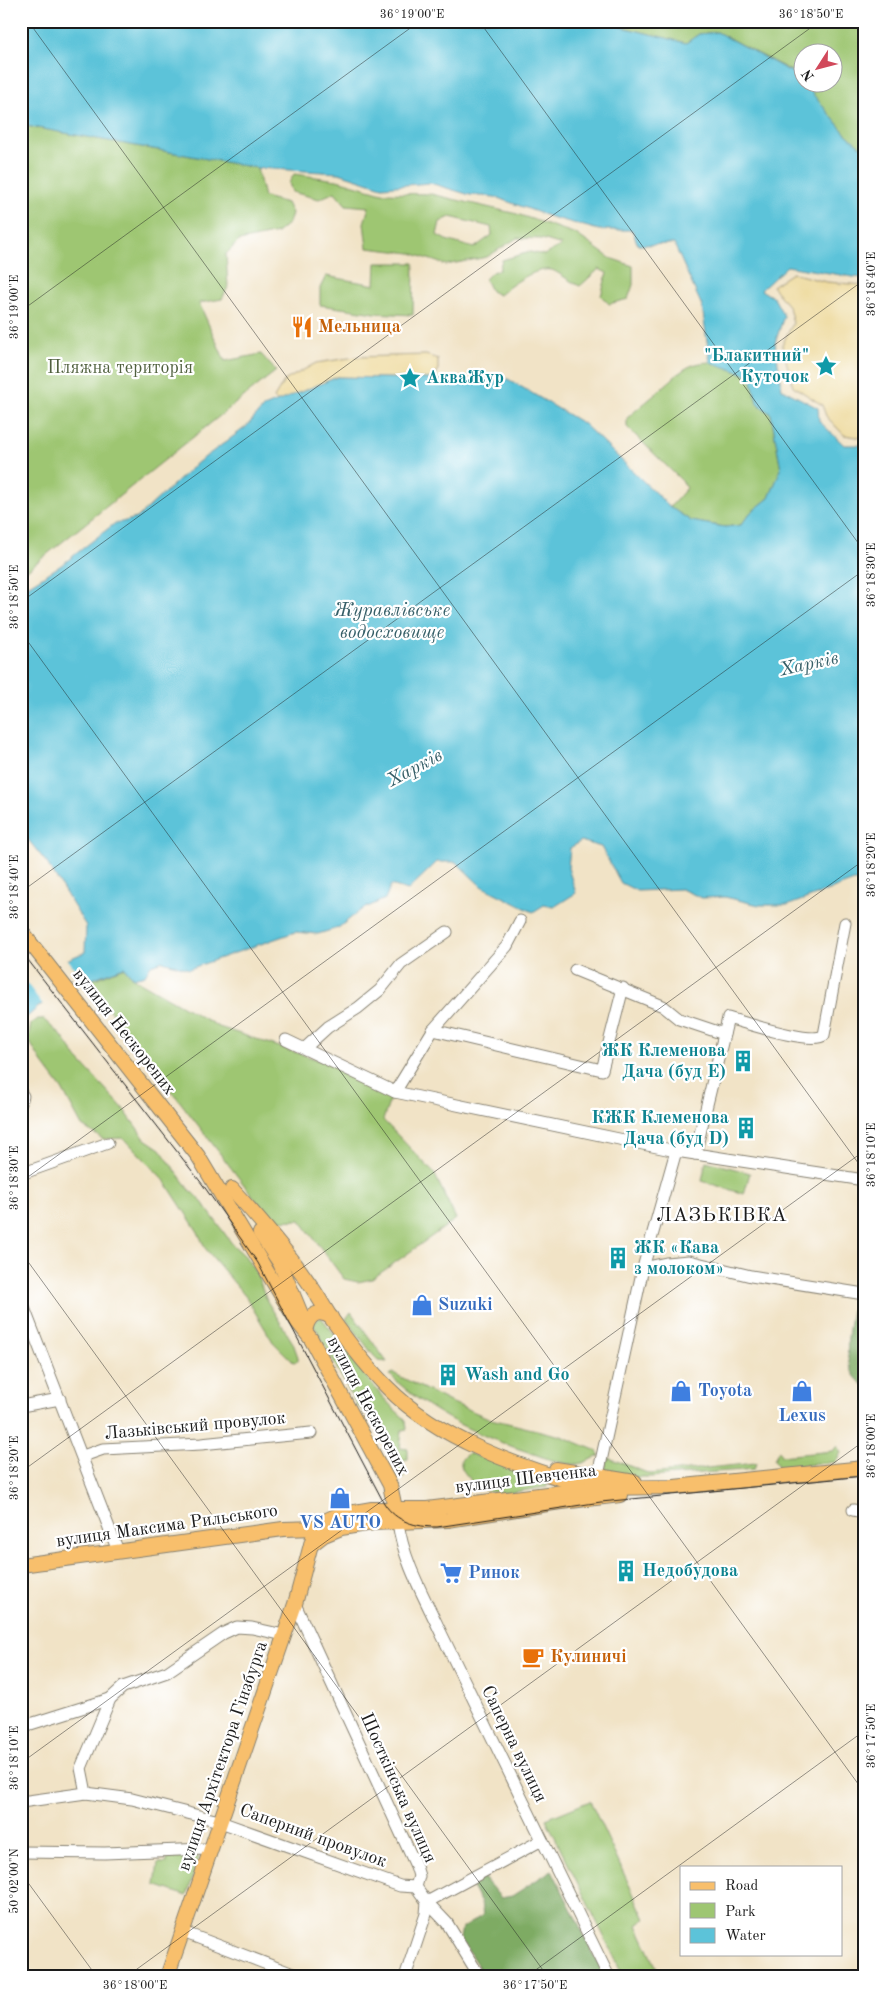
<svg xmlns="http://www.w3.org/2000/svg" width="885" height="1998" viewBox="0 0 885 1998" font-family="'Old Standard TT',serif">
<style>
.green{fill:#9ec672;stroke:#5d7147;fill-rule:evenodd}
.forest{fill:#7eab64;stroke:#4d6440}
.sand{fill:#eeda9e;stroke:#857b5d}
.water{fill:#5cc3d9;stroke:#3c707a}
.pier{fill:#f1e3c6}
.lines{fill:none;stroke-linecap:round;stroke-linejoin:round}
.minor-casing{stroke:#868071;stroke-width:13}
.major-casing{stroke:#868071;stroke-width:16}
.minor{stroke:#fff;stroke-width:11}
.major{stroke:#f8bf6c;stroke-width:14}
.tram{stroke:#1c1c1c;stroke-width:1}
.ticks{fill:none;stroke:#1c1c1c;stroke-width:1;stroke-opacity:0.45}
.labels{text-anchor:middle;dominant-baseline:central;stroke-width:4.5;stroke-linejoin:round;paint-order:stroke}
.food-label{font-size:18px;font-weight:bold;fill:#c56008;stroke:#fff;text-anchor:start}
.culture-label{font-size:18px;font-weight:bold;fill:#0d838f;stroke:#fff;text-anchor:start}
.park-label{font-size:18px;fill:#50603e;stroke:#fff}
.street-label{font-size:18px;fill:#1c1c1c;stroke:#fff}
.shop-label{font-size:18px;font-weight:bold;fill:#366cbe;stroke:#fff;text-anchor:start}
.water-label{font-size:19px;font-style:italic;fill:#365f68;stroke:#fff}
.quarter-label{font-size:20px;letter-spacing:1px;fill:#1c1c1c;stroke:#fff}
.neatline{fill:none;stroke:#1c1c1c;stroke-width:2}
.ticks-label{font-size:12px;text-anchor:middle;fill:#1c1c1c}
</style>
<rect width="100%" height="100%" fill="#fff"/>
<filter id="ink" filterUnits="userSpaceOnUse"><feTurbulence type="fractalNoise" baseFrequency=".02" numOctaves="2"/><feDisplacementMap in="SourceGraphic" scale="10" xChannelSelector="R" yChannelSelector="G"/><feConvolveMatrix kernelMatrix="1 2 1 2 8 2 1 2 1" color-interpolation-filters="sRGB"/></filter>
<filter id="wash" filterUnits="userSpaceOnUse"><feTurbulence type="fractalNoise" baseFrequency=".0096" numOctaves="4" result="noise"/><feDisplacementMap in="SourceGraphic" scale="20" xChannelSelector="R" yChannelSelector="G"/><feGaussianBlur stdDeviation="1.12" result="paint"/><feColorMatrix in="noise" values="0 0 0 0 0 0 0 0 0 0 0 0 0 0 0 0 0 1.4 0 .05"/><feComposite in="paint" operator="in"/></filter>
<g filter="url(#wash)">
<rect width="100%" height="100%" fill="#f1e3c6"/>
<g class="green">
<polygon points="598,21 854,21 864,25 864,150 845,133 803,83 832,82 832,52 802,52 802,81 797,74 717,32 699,34 686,43"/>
<polygon points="21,125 257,168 264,197 287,203 292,213 289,223 277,233 239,241 226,254 228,287 222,299 199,303 225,361 261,354 276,371 21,575"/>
<path d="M294,174L337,180L382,193L431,194L517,214L576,234L610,258L633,266V285L628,299L609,304L601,296L607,273L599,269L580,286C572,283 558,272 552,270C535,267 511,285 499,295L491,291L485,279L492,272L499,270L502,260L530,252L544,255L562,245L542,239L517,238L487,257L446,265L411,253L367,248L364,223L369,207L346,205L335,192L319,199L292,192L289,183ZM450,217L491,227L492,235L474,248L446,240L437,235L440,222Z"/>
<polygon points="376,263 414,263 413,315 375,313 320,305 320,288 326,276 375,285"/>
<path d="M710,362L751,376L757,403L771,414L781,469L769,498L750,513L741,525L725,527L691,521L670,507L687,488L682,481L627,427V418C639,407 652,398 663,387C680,373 686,363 710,362Z"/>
<polygon points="124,967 133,978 219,1027 334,1065 392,1094 383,1120 434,1173 456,1219 372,1279 358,1282 344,1279 300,1220 272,1221 90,985 90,981"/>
<polygon points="38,1019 43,1019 62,1036 77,1058 122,1107 145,1139 160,1149 188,1188 202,1202 233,1245 245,1256 257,1274 267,1301 293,1343 298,1357 298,1361 293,1362 273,1342 246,1297 205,1248 198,1232 164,1180 124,1138 103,1139 82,1126 62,1089 41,1061 28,1039 31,1024"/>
<polygon points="706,1161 750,1173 744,1194 702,1181"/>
<polygon points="351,1312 387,1362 379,1361 374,1356 346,1319"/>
<path d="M321,1317C348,1351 373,1392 406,1420L407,1429L402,1430L400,1448L408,1449V1460L402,1461L404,1478H398C387,1449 384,1425 357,1406L313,1323Z"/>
<path d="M393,1373L448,1401L491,1419L561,1436L597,1451L600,1456C593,1458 586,1463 578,1464C567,1466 545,1458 534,1454C482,1437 430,1415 390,1375Z"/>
<polygon points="837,1446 841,1453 835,1462 779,1468 774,1459 779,1450 781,1456 833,1451"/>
<path d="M468,1453L547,1480V1487C521,1490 486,1502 469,1478C464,1472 460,1468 461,1460Z"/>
<polygon points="609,1458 650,1474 756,1463 754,1469 650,1477 618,1477 605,1471 606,1462"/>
<polygon points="590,1801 645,1919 637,1925 661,1977 624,1977 546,1819"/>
<polygon points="167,1857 199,1857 187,1896 155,1885 158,1863 167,1863"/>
</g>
<g class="forest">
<path d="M861,1302L864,1303V1385C840,1370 848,1334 852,1310Z"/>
<polygon points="552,1870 605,1977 485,1977 460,1938 462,1928 483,1915 481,1903 470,1884 483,1877 501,1898 512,1896"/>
</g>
<g class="sand">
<polygon points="792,273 826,282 864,285 864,438 844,435 826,416 822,405 793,386 782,345 793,323 789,307 772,286"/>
<polygon points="426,355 438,359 438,370 435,379 337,377 278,402 274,398 284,381 316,363 356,357"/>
</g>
<polygon class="water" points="21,21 598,21 686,43 699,34 717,32 797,75 845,133 864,150 864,278 853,277 787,266 761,290 774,298 784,316 775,343 782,389 818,408 819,421 844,445 864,445 864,881 854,881 789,905 759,905 725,897 702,898 681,889 637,891 621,883 601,847 581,841 570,848 568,868 576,893 554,907 544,905 533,912 481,886 456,862 437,862 408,890 391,885 385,899 361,910 338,928 318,934 295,932 189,969 163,961 151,965 145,975 133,978 124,967 97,977 42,1004 21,1022 21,980 85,952 86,926 47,863 21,831 21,590 63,564 114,524 137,518 197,463 246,427 264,407 337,377 435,379 464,382 508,379 584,424 670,507 691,521 725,527 741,525 750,513 769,498 781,469 771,414 757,403 751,376 710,362 702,306 674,244 638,245 632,230 599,230 551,217 495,197 470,195 430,183 382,187 339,173 257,168 21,125"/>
<polygon class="pier" points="66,957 87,985 44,1006 22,977"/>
</g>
<g filter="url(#ink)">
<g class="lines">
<g class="minor-casing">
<g id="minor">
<polyline points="575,970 663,1006 679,1019 724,1034"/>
<polyline points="433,1030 602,1070 623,988"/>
<polyline points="286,1040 395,1092 676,1151 864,1180"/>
<polyline points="305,1048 328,1027 358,1008 380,990 401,964 447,932"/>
<polyline points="395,1092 433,1030 507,946 520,921"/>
<polyline points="21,1093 23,1096 21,1103"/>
<path d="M695,1154L728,1018C746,1023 812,1045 824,1035L845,923"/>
<polyline points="21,1174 108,1143"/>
<polyline points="643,1268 666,1263 689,1261 751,1276 864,1294"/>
<polyline points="21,1300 118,1551"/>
<polyline points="21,1406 60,1399"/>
<polyline points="83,1456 103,1449 201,1444 311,1433"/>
<polyline points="596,1484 643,1268 676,1151"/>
<polyline points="853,1510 864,1512"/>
<path d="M398,1522C403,1561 425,1598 441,1633L609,1977"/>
<polyline points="295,1604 416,1866 419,1876 416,1887 427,1902 447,1923 480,1977"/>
<polyline points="21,1727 110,1699"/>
<polyline points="86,1793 81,1768 110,1699 123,1687 167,1672 224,1633 237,1627 252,1628 284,1635"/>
<polyline points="21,1802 86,1793 132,1799 215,1820 400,1886 416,1887"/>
<polyline points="21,1852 105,1853 205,1849 211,1851"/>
<polyline points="183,1932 301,1977"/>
<polyline points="405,1977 426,1914 427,1902 542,1840"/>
</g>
</g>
<g class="major-casing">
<g id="major">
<polyline points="21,931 198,1156 296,1320 311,1339 390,1485 398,1522"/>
<path d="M232,1189C260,1220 288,1252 311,1286C318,1296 324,1307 331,1318C348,1342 367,1367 388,1388C438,1439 519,1467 586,1486"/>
<polyline points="260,1233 280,1263 301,1314"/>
<path d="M306,1327C310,1313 319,1310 331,1317"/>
<polyline points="556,1469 635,1482"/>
<polyline points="311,1545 324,1535 341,1528 373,1523 448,1520 554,1503 620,1495"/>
<polyline points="21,1565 283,1529 318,1528 325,1530"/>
<polyline points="167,1977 295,1604 313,1537 318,1528 329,1519 338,1515 372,1509 427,1509 595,1488 674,1487 864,1468"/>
</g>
</g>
<use href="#minor" class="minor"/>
<use href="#major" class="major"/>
<path class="tram" d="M21,951L203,1185L258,1263L384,1503C396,1522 416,1527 437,1527L601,1502L864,1476"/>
</g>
</g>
<path class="ticks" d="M28,21L864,1171M479,21L864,551M21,311L420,21M21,602L820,21M21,632L864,1792M21,892L864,280M21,1182L864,570M21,1252L548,1977M21,1472L864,860M21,1763L864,1151M21,1873L97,1977M126,1977L864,1441M526,1977L864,1731"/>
<defs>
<g id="restaurant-bare" transform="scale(1.725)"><path d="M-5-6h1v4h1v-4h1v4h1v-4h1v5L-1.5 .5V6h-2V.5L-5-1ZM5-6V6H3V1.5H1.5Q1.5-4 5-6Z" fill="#e8710a" stroke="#fff" stroke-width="2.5" paint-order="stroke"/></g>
<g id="sight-bare" transform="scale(1.725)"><path d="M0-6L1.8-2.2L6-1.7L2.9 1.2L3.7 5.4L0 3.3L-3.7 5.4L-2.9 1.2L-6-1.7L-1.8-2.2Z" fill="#0f9aa8" stroke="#fff" stroke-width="2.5" paint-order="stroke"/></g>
<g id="building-bare" transform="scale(1.725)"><path d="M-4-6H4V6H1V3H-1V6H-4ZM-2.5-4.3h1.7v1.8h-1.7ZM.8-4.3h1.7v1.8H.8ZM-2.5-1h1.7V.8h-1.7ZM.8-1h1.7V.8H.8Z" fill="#0f9aa8" stroke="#fff" stroke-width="2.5" paint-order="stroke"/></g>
<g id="shop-bare" transform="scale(1.725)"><path d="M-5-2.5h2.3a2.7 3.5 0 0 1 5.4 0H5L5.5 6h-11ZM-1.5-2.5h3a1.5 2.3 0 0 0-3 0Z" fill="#3f7fe0" stroke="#fff" stroke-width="2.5" paint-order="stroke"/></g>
<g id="supermarket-bare" transform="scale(1.725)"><path d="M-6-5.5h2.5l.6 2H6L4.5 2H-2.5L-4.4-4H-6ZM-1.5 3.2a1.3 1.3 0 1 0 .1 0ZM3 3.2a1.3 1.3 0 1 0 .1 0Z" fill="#3f7fe0" stroke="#fff" stroke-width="2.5" paint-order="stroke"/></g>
<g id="cafe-bare" transform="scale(1.725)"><path d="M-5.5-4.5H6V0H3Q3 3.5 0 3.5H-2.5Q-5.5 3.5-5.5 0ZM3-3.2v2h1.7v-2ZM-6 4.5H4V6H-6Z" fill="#e8710a" stroke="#fff" stroke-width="2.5" paint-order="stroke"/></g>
</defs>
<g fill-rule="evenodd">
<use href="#restaurant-bare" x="302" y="327"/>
<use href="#sight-bare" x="826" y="366"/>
<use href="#sight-bare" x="410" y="378"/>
<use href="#building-bare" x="743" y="1061"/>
<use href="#building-bare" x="746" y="1128"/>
<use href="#building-bare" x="618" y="1258"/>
<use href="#shop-bare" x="422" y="1305"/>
<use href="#building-bare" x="448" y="1375"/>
<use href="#shop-bare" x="681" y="1391"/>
<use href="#shop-bare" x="802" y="1391"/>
<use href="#shop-bare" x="340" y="1498"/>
<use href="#building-bare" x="626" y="1571"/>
<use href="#supermarket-bare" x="451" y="1573"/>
<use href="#cafe-bare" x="533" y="1657"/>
</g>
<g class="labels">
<g class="food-label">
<text x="318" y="327">Мельница</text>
<text x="550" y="1657">Кулиничі</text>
</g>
<g class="culture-label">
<text x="809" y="356" text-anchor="end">"Блакитний"<tspan x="809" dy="21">Куточок</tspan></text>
<text x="426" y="378">АкваЖур</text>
<text x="726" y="1051" text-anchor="end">ЖК Клеменова<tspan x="726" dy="21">Дача (буд Е)</tspan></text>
<text x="729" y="1118" text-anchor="end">КЖК Клеменова<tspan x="729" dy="21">Дача (буд D)</tspan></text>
<text x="634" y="1248">ЖК «Кава<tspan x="634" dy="21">з молоком»</tspan></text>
<text x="464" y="1375">Wash and Go</text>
<text x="642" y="1571">Недобудова</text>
</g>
<g class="park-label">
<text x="120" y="368">Пляжна територія</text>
</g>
<g class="street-label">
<text transform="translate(124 1032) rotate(52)">вулиця Нескорених</text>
<text transform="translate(368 1406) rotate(62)">вулиця Нескорених</text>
<text transform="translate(195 1426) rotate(-5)">Лазьківський провулок</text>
<text transform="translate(526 1479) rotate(-7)">вулиця Шевченка</text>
<text transform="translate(167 1526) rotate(-8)">вулиця Максима Рильського</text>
<text transform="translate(514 1744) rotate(64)">Саперна вулиця</text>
<text transform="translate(223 1756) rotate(-71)">вулиця Архітектора Гінзбурга</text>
<text transform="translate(398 1788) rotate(66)">Шосткінська вулиця</text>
<text transform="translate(313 1836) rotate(20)">Саперний провулок</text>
</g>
<g class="shop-label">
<text x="438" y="1305">Suzuki</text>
<text x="698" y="1391">Toyota</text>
<text x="802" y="1416" text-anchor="middle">Lexus</text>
<text x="340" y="1523" text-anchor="middle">VS AUTO</text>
<text x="468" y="1573">Ринок</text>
</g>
<g class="water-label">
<text x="392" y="611">Журавлівське<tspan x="392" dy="22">водосховище</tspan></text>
<text transform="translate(809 665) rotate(-12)">Харків</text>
<text transform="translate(415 769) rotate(-28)">Харків</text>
</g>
<g class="quarter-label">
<text x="722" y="1216">ЛАЗЬКІВКА</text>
</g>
</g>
<rect width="885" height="1998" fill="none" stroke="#fff" stroke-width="55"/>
<rect x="680" y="1866" width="162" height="90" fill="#ffffff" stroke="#a4a4a4"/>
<rect x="690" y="1882" width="25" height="8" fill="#f8bf6c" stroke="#a4a4a4"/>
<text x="725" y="1890" font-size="15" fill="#1c1c1c">Road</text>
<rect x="690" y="1903" width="25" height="15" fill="#9ec672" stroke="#a4a4a4"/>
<text x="725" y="1916" font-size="15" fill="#1c1c1c">Park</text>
<rect x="690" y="1928" width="25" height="15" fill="#5cc3d9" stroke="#a4a4a4"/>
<text x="725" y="1940" font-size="15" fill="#1c1c1c">Water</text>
<g transform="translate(818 68) rotate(234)"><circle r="24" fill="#ffffff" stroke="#a4a4a4"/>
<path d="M0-4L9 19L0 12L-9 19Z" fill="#d1495b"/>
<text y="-8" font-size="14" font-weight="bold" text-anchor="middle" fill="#1c1c1c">N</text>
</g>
<rect x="28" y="28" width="830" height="1942" class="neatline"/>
<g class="ticks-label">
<text x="412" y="18">36°19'00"E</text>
<text x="811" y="18">36°18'50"E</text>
<text transform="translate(871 284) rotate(-90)" y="4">36°18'40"E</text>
<text transform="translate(14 307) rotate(-90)" y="4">36°19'00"E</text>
<text transform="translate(871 575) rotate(-90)" y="4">36°18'30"E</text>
<text transform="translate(14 597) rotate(-90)" y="4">36°18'50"E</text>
<text transform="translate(871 865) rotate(-90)" y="4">36°18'20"E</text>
<text transform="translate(14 887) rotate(-90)" y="4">36°18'40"E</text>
<text transform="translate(871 1155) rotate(-90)" y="4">36°18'10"E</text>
<text transform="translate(14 1178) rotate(-90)" y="4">36°18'30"E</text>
<text transform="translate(871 1446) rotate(-90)" y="4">36°18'00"E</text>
<text transform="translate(14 1468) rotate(-90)" y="4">36°18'20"E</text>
<text transform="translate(871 1736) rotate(-90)" y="4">36°17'50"E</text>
<text transform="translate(14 1758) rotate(-90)" y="4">36°18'10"E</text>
<text transform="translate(14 1881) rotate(-90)" y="4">50°02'00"N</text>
<text x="135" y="1989">36°18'00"E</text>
<text x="535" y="1989">36°17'50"E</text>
</g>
</svg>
